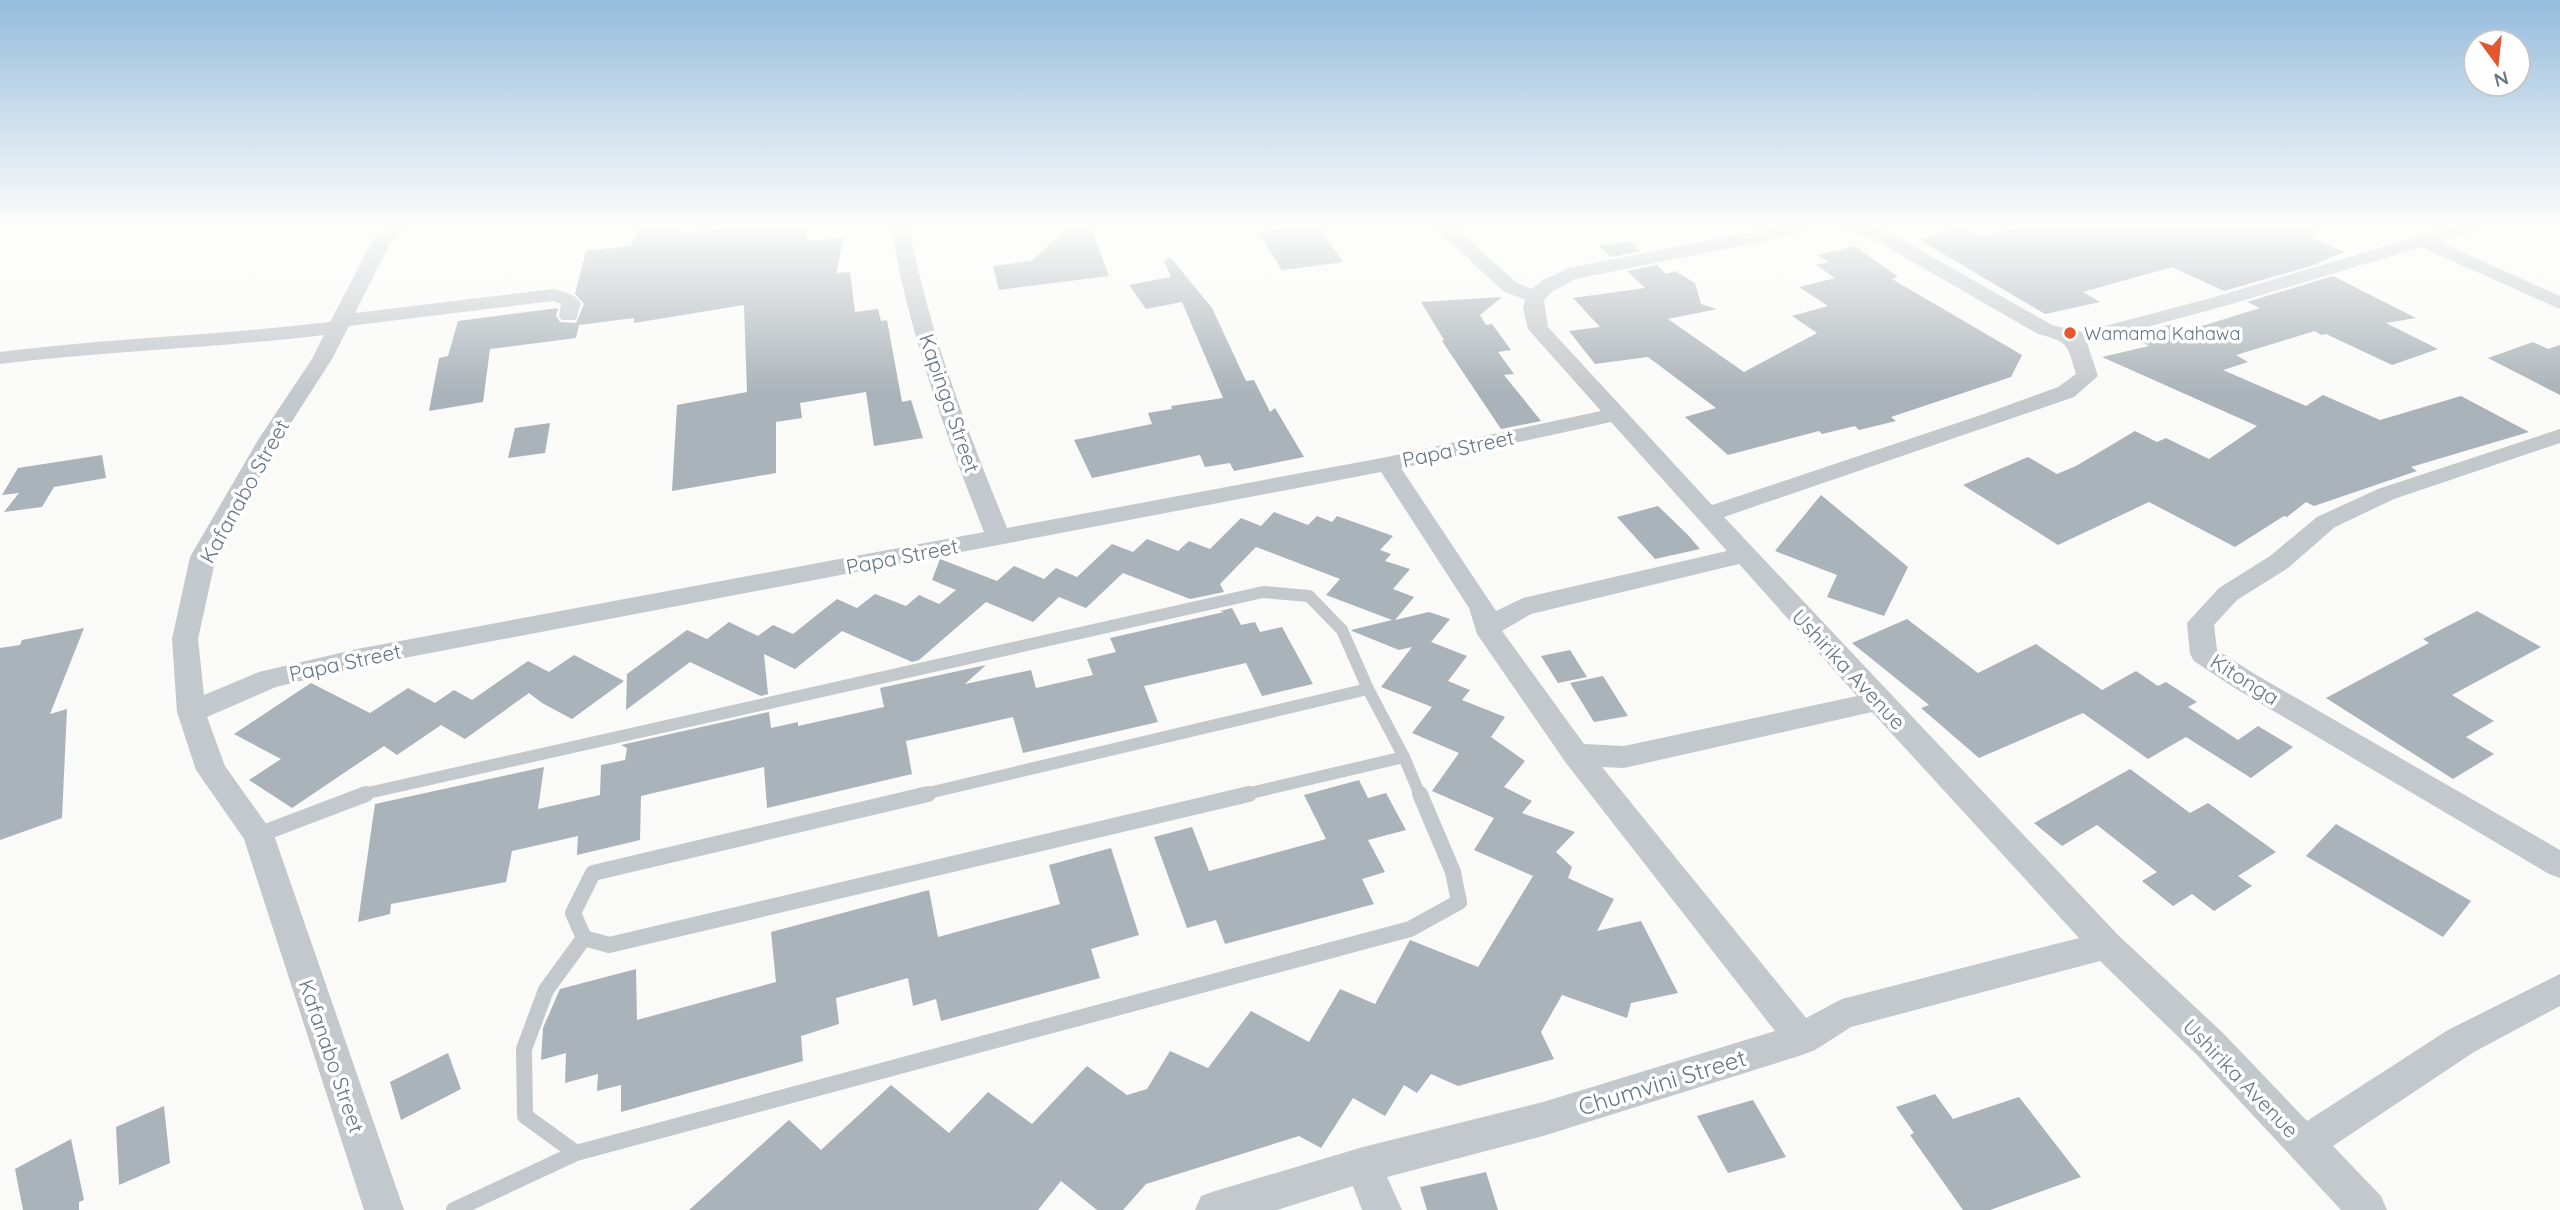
<svg xmlns="http://www.w3.org/2000/svg" width="2560" height="1210" viewBox="0 0 2560 1210" font-family="Quicksand,sans-serif">
<style>
.building{fill:#aab3b9}
.lines{fill:none;stroke-linecap:round;stroke-linejoin:round}
.service-far1{stroke:#c3c8cc;stroke-width:12}
.service{stroke:#c3c8cc;stroke-width:16}
.minor{fill:#c3c8cc;fill-rule:evenodd}
.poi-dot{fill:#e4572e;stroke:#fff;stroke-width:2.5}
.labels{text-anchor:middle;dominant-baseline:central;stroke-width:7;stroke-linejoin:round;paint-order:stroke}
.far-poi-label{font-size:18px;fill:#657683;stroke:#fff;text-anchor:start}
.street-label{font-size:21px;fill:#657683;stroke:#fff}
.near-street-label{font-size:24px;fill:#657683;stroke:#fff}
</style>
<rect width="100%" height="100%" fill="#fafaf8"/>
<g class="building">
<polygon points="757,225 807,225 807,241 844,238 836,273 850,272 855,312 878,309 881,321 887,320 902,402 911,400 923,438 874,446 866,392 800,403 802,418 776,422 776,473 672,491 677,405 747,392 744,305 634,323 634,318 579,325 576,338 490,349 483,402 429,411 439,358 448,356 458,321 558,308 556,316 560,322 576,323 584,304 575,294 586,251 631,246 639,229 679,228 676,234"/>
<polygon points="1072,225 1090,225 1109,276 999,290 993,266 1031,261"/>
<polygon points="1318,225 1343,262 1282,270 1258,232"/>
<polygon points="2032,225 2330,225 2308,236 2344,252 2311,266 2224,291 2172,267 2083,292 2100,302 2045,314 1920,240 1961,227 1981,237"/>
<polygon points="1629,241 1641,251 1611,257 1599,246"/>
<polygon points="1855,246 1898,277 1892,279 2022,355 2011,377 1891,417 1896,421 1859,430 1855,426 1822,434 1819,431 1728,455 1685,417 1716,408 1648,357 1595,364 1569,331 1600,327 1573,298 1645,288 1627,271 1657,265 1666,274 1675,271 1695,283 1701,304 1717,309 1668,319 1744,372 1817,333 1792,316 1828,306 1799,287 1835,278 1816,265 1829,262 1817,255"/>
<polygon points="1170,257 1212,308 1246,381 1254,380 1270,412 1275,408 1304,457 1234,471 1230,463 1205,467 1200,455 1092,478 1074,440 1152,424 1148,413 1172,409 1171,406 1223,398 1182,302 1146,309 1129,285 1171,277 1164,261"/>
<polygon points="2333,276 2416,318 2386,323 2438,349 2392,365 2326,334 2321,335 2315,331 2236,355 2248,362 2223,370 2306,406 2323,395 2380,420 2461,396 2529,432 2411,467 2417,471 2314,506 2306,502 2287,517 2284,516 2235,547 2149,502 2058,545 1963,485 2028,457 2057,474 2076,466 2135,431 2157,442 2166,438 2209,459 2257,426 2102,357 2149,346 2130,334 2174,324 2186,331 2260,308 2247,302"/>
<polygon points="1502,297 1480,315 1486,325 1492,324 1511,350 1498,352 1514,374 1504,375 1541,421 1501,429 1442,341 1444,340 1421,302"/>
<polygon points="2533,342 2548,349 2560,345 2560,395 2488,358"/>
<polygon points="550,423 545,453 508,458 515,428"/>
<polygon points="102,455 106,478 54,487 42,507 4,512 19,493 2,495 18,468"/>
<polygon points="1821,495 1908,567 1884,616 1827,597 1837,575 1775,551"/>
<polygon points="1658,506 1688,535 1700,549 1655,559 1617,517"/>
<polygon points="1274,512 1308,525 1317,516 1332,522 1337,516 1393,536 1380,550 1391,554 1385,561 1410,569 1393,589 1414,597 1395,620 1429,612 1450,619 1431,642 1467,656 1448,681 1470,690 1462,700 1505,717 1491,737 1525,761 1504,787 1532,801 1522,813 1575,832 1556,852 1572,867 1568,878 1614,899 1597,931 1641,921 1678,993 1631,1003 1627,1018 1562,995 1541,1032 1554,1059 1458,1086 1431,1074 1417,1093 1404,1085 1385,1116 1353,1098 1321,1148 1299,1136 1146,1184 1123,1210 1097,1210 1061,1181 1038,1210 689,1210 789,1120 821,1150 891,1085 949,1133 988,1092 1032,1124 1087,1066 1127,1095 1147,1089 1170,1051 1208,1068 1251,1011 1309,1042 1340,989 1375,1004 1410,940 1478,967 1533,876 1474,850 1494,818 1432,791 1459,753 1412,733 1432,707 1381,687 1412,647 1399,650 1352,631 1351,630 1392,620 1326,595 1340,579 1256,547 1220,584 1224,592 1190,599 1123,573 1086,608 1059,597 1033,622 986,602 919,660 912,662 842,631 795,669 764,654 768,694 761,696 690,662 626,710 627,674 687,630 707,639 729,622 758,636 773,625 793,634 837,599 857,608 875,594 906,606 919,595 939,604 956,590 932,580 940,559 997,581 1014,566 1044,579 1056,568 1077,577 1112,544 1133,552 1147,539 1178,551 1189,541 1210,549 1241,518 1261,526"/>
<polygon points="1232,608 1241,625 1255,622 1260,632 1282,627 1313,684 1262,696 1246,663 1144,686 1158,722 1023,753 1013,717 906,741 912,774 767,808 764,767 641,796 640,840 577,855 578,836 512,851 506,882 391,904 390,914 358,922 375,804 544,767 538,809 600,795 601,765 625,760 627,748 621,745 769,712 771,728 798,722 798,726 884,707 880,688 986,665 965,684 1031,670 1036,688 1093,675 1087,659 1116,652 1110,638 1224,612 1220,611"/>
<polygon points="2477,611 2541,647 2452,695 2494,721 2466,737 2494,754 2453,779 2326,698 2429,643 2423,639"/>
<polygon points="1907,619 1978,673 2036,644 2102,690 2136,671 2158,686 2166,682 2197,702 2188,707 2238,740 2258,726 2293,747 2251,778 2186,737 2148,759 2083,713 1979,758 1921,708 1929,705 1852,643"/>
<polygon points="84,628 50,714 67,709 62,818 0,840 0,648 20,645 22,640"/>
<polygon points="1570,650 1587,677 1558,683 1541,656"/>
<polygon points="574,655 624,681 572,719 542,703 529,693 465,739 441,725 397,755 384,746 292,808 249,780 281,759 234,734 311,683 370,713 408,688 435,703 454,690 472,700 528,661 549,672"/>
<polygon points="1603,676 1628,716 1594,722 1570,683"/>
<polygon points="2130,769 2190,813 2208,803 2276,852 2238,876 2252,886 2214,911 2192,894 2173,906 2142,881 2157,872 2097,825 2062,846 2034,823"/>
<polygon points="1359,780 1368,798 1386,793 1406,830 1368,840 1385,872 1362,879 1374,904 1225,944 1216,920 1187,928 1154,837 1192,827 1209,871 1326,839 1304,795"/>
<polygon points="2336,824 2471,901 2443,937 2306,856"/>
<polygon points="1111,848 1139,935 1091,949 1100,978 941,1021 936,999 913,1006 908,978 836,998 839,1024 801,1036 803,1061 621,1112 621,1085 597,1091 598,1074 565,1083 566,1053 541,1060 543,1028 560,989 636,969 637,1020 776,982 771,932 929,890 938,937 1060,904 1049,865"/>
<polygon points="448,1053 461,1089 401,1120 390,1082"/>
<polygon points="1935,1094 1953,1119 2019,1097 2081,1177 1990,1210 1963,1210 1910,1135 1914,1133 1896,1107"/>
<polygon points="1753,1100 1786,1157 1728,1173 1697,1116"/>
<polygon points="164,1106 170,1163 119,1185 116,1127"/>
<polygon points="71,1139 84,1200 79,1202 79,1210 23,1210 15,1169"/>
<polygon points="1486,1172 1498,1210 1427,1210 1420,1187"/>
</g>
<g class="lines">
<g class="service-far1">
<polyline points="359,795 1263,592 1309,596 1342,630 1368,689 1404,757"/>
<polyline points="920,795 1368,689"/>
<polyline points="1242,795 1404,757 1420,795"/>
</g>
<g class="service">
<polyline points="928,794 593,873 573,913 584,938 609,945 1249,794"/>
<polyline points="258,835 366,794"/>
<polyline points="576,1153 525,1116 524,1049 546,990 584,938"/>
<polyline points="454,1210 576,1153 1410,929 1459,902 1453,872 1420,794"/>
</g>
<g class="minor">
<path d="M387,225H407L390,243L355,313L553,289C565,292 574,293 581,303L576,320H562L559,316L561,304L553,301L349,326L332,359L280,440L216,557L198,639L204,695L259,672L357,649L984,532C945,431 908,332 891,225H909C928,331 967,429 1007,528L1387,457L1601,411L1528,329L1523,308L1525,300L1503,291L1432,225H1452L1517,283L1532,289L1543,280L1569,268L1786,225H1815L1812,229L1779,238L1575,279L1550,293L1544,301L1548,327L1712,505L1981,415L2058,387L2076,374C2067,344 2069,342 2038,334L1880,243L1858,233L1840,229L1837,225H1871L1894,235L2052,325L2082,332L2211,298L2457,225H2486L2483,229L2440,242L2560,296V309L2421,247L2225,306L2087,343L2098,376L2074,397L1724,517L2118,935L2223,1033L2307,1121L2448,1030L2560,974V1006L2474,1052L2333,1146L2381,1196L2387,1210H2341L2197,1055L2100,961L1851,1027L1815,1050L1802,1055L1543,1136L1387,1177L1402,1210H1362L1353,1186L1277,1210H1195L1201,1196L1215,1191L1363,1147L1543,1102L1775,1031L1566,763L1477,634L1469,608L1381,472L357,667L276,687L207,717L225,766L274,835L404,1210H364L244,839L196,770L177,712L172,639L190,557L258,440L312,359L324,335C216,348 108,351 0,364V352C110,338 220,335 330,322L373,240ZM1611,422L1727,551L1523,598L1496,611L1401,468ZM1739,564L1857,696L1624,746L1584,744L1502,631L1531,614ZM1872,712L2079,938L1842,999L1806,1018L1602,767L1624,768Z"/>
<polygon points="2560,429 2560,443 2394,499 2335,527 2288,568 2237,600 2214,625 2217,650 2253,673 2560,850 2560,878 2549,874 2233,687 2194,661 2190,654 2187,623 2219,588 2270,556 2317,517 2378,489"/>
</g>
</g>
<linearGradient id="sky" x2="0" y2="1"><stop stop-color="#96bcdc"/><stop offset="0.57" stop-color="#fdfdfc"/><stop offset="1" stop-color="#fdfdfc" stop-opacity="0"/></linearGradient>
<rect width="2560" height="394" fill="url(#sky)"/>
<circle class="poi-dot" cx="2070" cy="333" r="7"/>
<g class="labels">
<g class="far-poi-label">
<text x="2084" y="333">Wamama Kahawa</text>
</g>
<g class="street-label">
<text transform="translate(950 403) rotate(71)">Kapinga Street</text>
<text transform="translate(1458 448) rotate(-12)">Papa Street</text>
<text transform="translate(244 491) rotate(-61)">Kafanabo Street</text>
<text transform="translate(902 556) rotate(-11)">Papa Street</text>
<text transform="translate(345 662) rotate(-12)">Papa Street</text>
<text transform="translate(1849 669) rotate(47)">Ushirika Avenue</text>
<text transform="translate(2245 679) rotate(32)">Kitonga</text>
<text transform="translate(332 1056) rotate(71)">Kafanabo Street</text>
<text transform="translate(2241 1078) rotate(46)">Ushirika Avenue</text>
</g>
<g class="near-street-label">
<text transform="translate(1662 1082) rotate(-17)">Chumvini Street</text>
</g>
</g>
<g transform="translate(2497 63) rotate(165)"><circle r="33" fill="#ffffff" stroke="#c1c8cd" stroke-width="2"/>
<path d="M0-5L12 26L0 18L-12 26Z" fill="#e4572e"/>
<text y="-10" font-size="19" font-weight="bold" text-anchor="middle" fill="#657683">N</text>
</g>
</svg>
